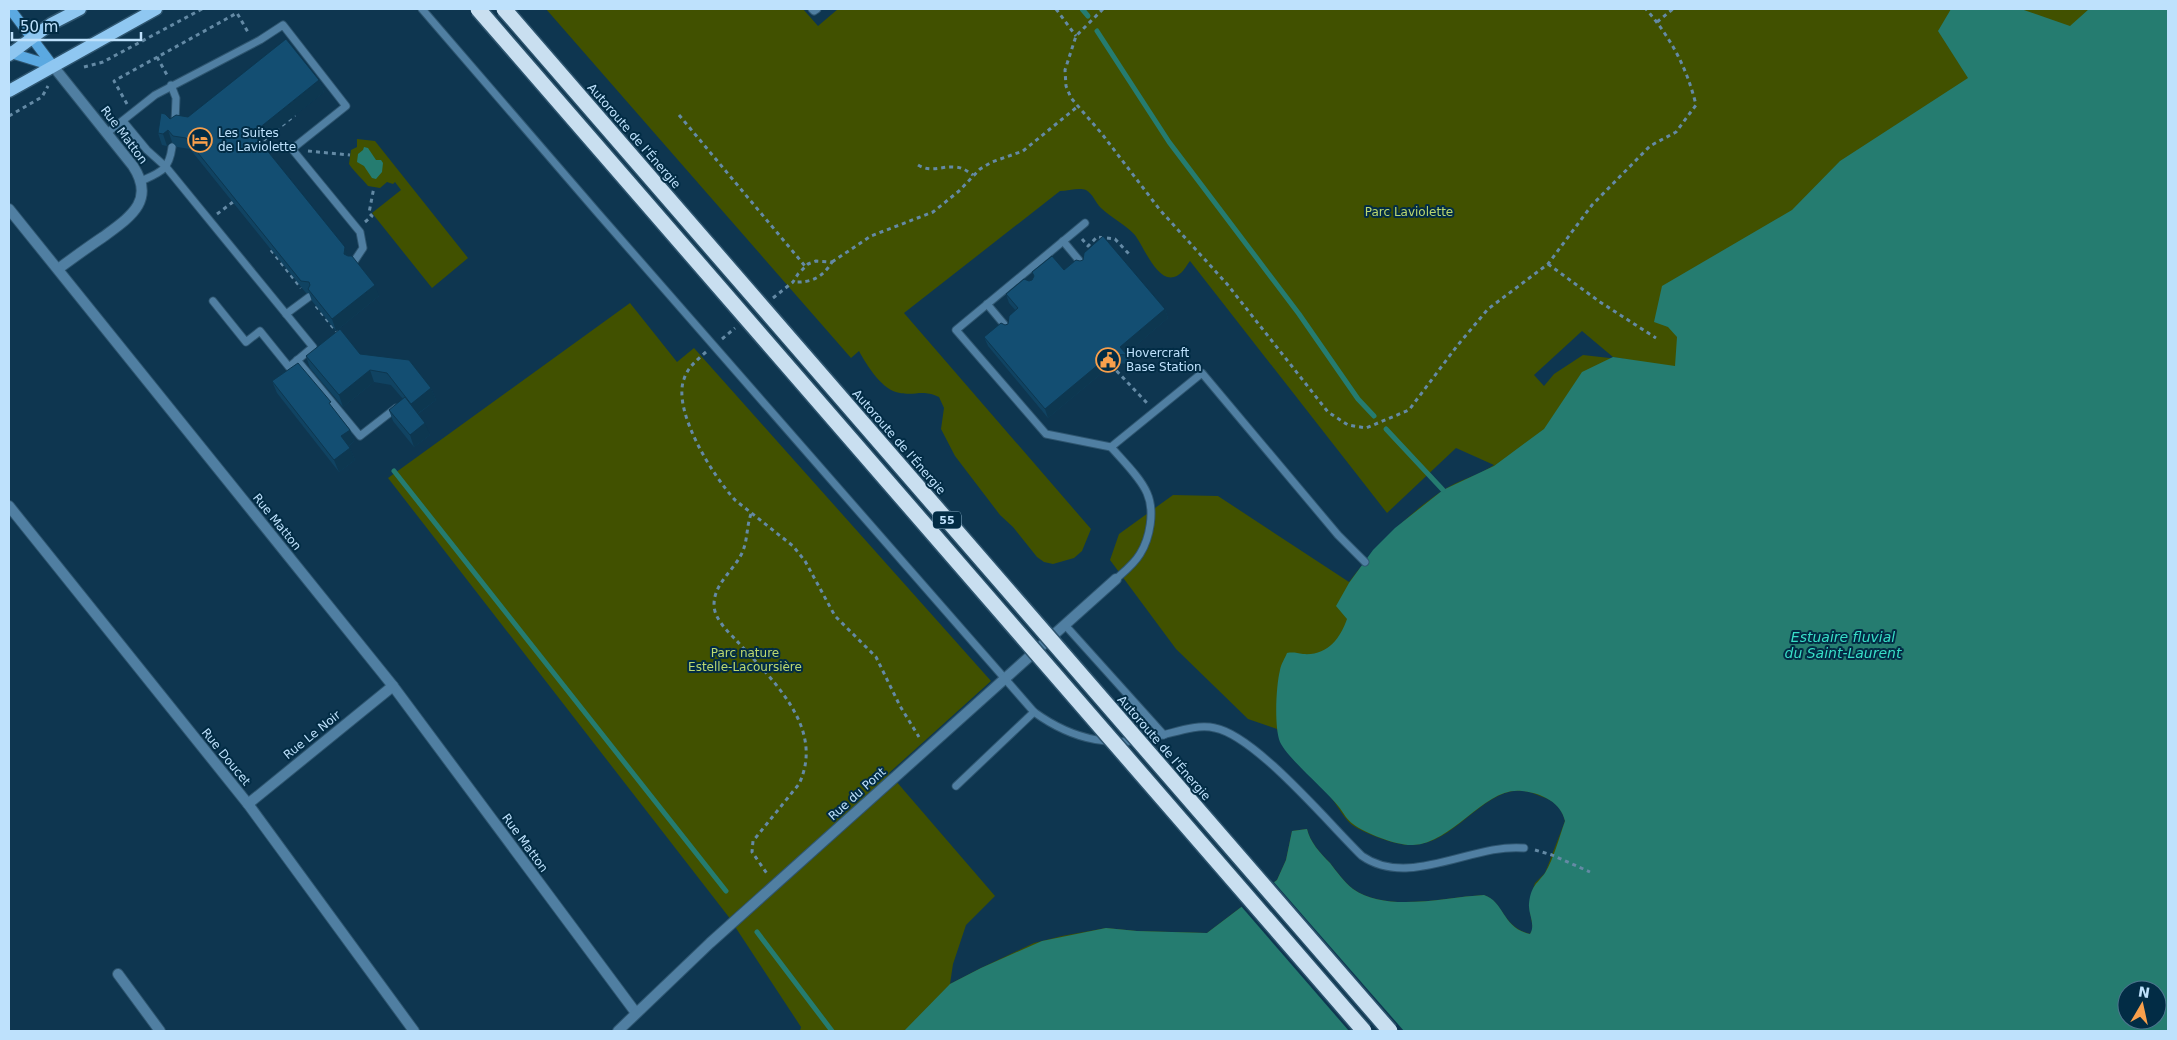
<svg xmlns="http://www.w3.org/2000/svg" width="2177" height="1040" viewBox="0 0 2177 1040" font-family="'DejaVu Sans',sans-serif">
<style>
.green{fill:#415100;fill-rule:evenodd}
.water{fill:#257c70;fill-rule:evenodd}
.pier{fill:#0e3650}
.lines{fill:none;stroke-linecap:round;stroke-linejoin:round}
.stream{stroke:#257c70;stroke-width:5}
.lane-casing{stroke:#2e556f;stroke-width:9}
.street-casing{stroke:#2e556f;stroke-width:12}
.secondary-casing{stroke:#2e556f;stroke-width:12}
.primary-casing{stroke:#2e556f;stroke-width:15}
.path{stroke:#648aa5;stroke-width:3;stroke-dasharray:4 4;stroke-linecap:butt}
.lane{stroke:#507fa2;stroke-width:7}
.street{stroke:#507fa2;stroke-width:10}
.secondary{stroke:#5ba9e1;stroke-width:10}
.primary{stroke:#8fc7f1;stroke-width:12}
.highway-bridge-casing{stroke:#2e556f;stroke-width:18;stroke-linecap:butt}
.highway-bridge{stroke:#c9dff0;stroke-width:15}
.wall{fill:#104362}
.shaded-wall{fill:#0d3750}
.building{fill:#134e72;stroke:#0d3750}
.labels{text-anchor:middle;dominant-baseline:central;stroke-width:4;stroke-linejoin:round;paint-order:stroke}
.shield{fill:#022c45;stroke:#86abc5;stroke-width:1}
.shield-label{font-size:11px;font-weight:bold;fill:#bee1fc}
.poi-label{font-size:12px;fill:#bee1fc;stroke:#022c45;text-anchor:start}
.street-label{font-size:12px;fill:#bee1fc;stroke:#022c45}
.park-label{font-size:12px;fill:#bcd86f;stroke:#022c45}
.water-label{font-size:14px;font-style:italic;fill:#38dec7;stroke:#022c45}
</style>
<rect width="100%" height="100%" fill="#0e3650"/>
<g class="green">
<path d="M546,9H803L818,26L838,9H2168V345L1461,1031H800L801,1027L728,916L388,478L630,303L677,362L694,348L991,681L889,773L995,896L966,925L953,964L950,984L981,968L1034,943L1062,936L1106,928L1137,931L1207,933L1277,880L1286,860L1292,831L1307,829C1310,842 1320,853 1330,863C1337,872 1344,882 1353,889C1387,913 1445,897 1484,895C1504,902 1502,927 1530,934L1533,929L1529,905L1532,892L1535,883L1545,873L1565,821C1562,808 1554,800 1540,796C1535,794 1528,791 1522,791C1484,787 1454,845 1412,845C1397,846 1363,833 1351,824C1342,816 1336,802 1328,794C1310,773 1284,756 1277,729L1248,719L1176,649L1110,560L1119,534L1173,495L1218,496L1349,582C1376,547 1405,516 1442,491C1458,480 1478,476 1494,465L1456,448L1387,513L1190,261C1186,266 1182,275 1174,277C1156,282 1143,244 1134,234C1126,225 1110,217 1101,208C1095,202 1093,194 1086,190C1079,187 1068,191 1060,191L904,313L1091,529L1082,551L1074,558L1053,564L1044,562L1037,557L1013,527L1000,515L955,456L941,429L944,408L939,397C922,389 916,396 900,393C883,391 867,366 859,351L851,358ZM1582,331L1613,357L1636,361L1583,355L1554,374L1544,386L1534,375Z"/>
<path d="M357,139L375,141L468,258L432,288L372,213L401,190L395,182L393,184L387,182L380,188L368,186C362,178 355,173 349,164L351,150L357,147Z"/>
</g>
<g class="water">
<path d="M1951,9H2021L2070,26L2089,9H2168V1031H904L950,984L981,968L1042,941L1106,928L1137,931L1207,933L1277,880L1286,860L1292,831L1307,829C1310,842 1320,853 1330,863C1337,872 1344,882 1353,889C1387,913 1445,897 1484,895C1505,902 1502,928 1530,934C1536,924 1528,914 1529,904C1531,886 1536,885 1545,873C1554,858 1559,838 1565,821C1561,802 1541,793 1522,791C1485,786 1454,843 1413,845C1397,846 1365,833 1353,824C1347,820 1343,812 1339,807C1324,788 1289,760 1280,742C1274,727 1276,686 1280,670C1281,664 1285,658 1287,653C1293,652 1297,653 1303,654C1327,656 1340,639 1347,619L1336,606L1349,583L1373,550L1395,528L1443,490L1494,466L1544,429L1582,372L1613,357L1675,366L1677,337L1668,327L1654,322L1662,286L1792,210L1840,161L1968,78L1938,31ZM2127,990H2157V1020H2127Z"/>
<polygon points="364,147 368,148 376,160 381,160 383,163 382,172 376,179 372,178 364,166 357,162 358,154 363,150"/>
</g>
<polygon class="pier" points="1272,880 1404,1031 1349,1031 1240,905"/>
<g class="lines">
<g class="stream">
<polyline points="1082,9 1088,16"/>
<polyline points="1097,31 1169,142 1299,314 1358,399 1374,416"/>
<polyline points="1386,429 1443,490"/>
<polyline points="394,471 726,891"/>
<polyline points="757,932 832,1031"/>
</g>
<g class="lane-casing">
<g id="lane">
<path d="M422,9L597,212L1034,712C1074,741 1115,749 1163,735C1179,731 1198,724 1215,728C1256,736 1330,825 1362,856C1409,889 1473,843 1524,848"/>
<polyline points="812,9 814,11 817,9"/>
<polyline points="171,85 176,98 175,123"/>
<polyline points="123,121 147,150 166,167 313,347 289,367 260,331 246,342 213,301"/>
<polyline points="107,133 155,95 260,40 283,25 346,106 292,149 360,232 363,248 353,263"/>
<path d="M141,181C161,172 169,170 172,147"/>
<polyline points="1085,223 956,330 1046,434 1111,447"/>
<polyline points="1063,241 1083,265"/>
<polyline points="987,304 1008,329"/>
<polyline points="286,314 309,297"/>
<polyline points="297,360 360,436 396,408"/>
<path d="M1116,579C1125,571 1134,564 1140,554C1150,538 1155,511 1147,493C1140,477 1123,461 1111,447L1202,373L1338,535L1365,562"/>
<polyline points="1065,625 1164,735"/>
<polyline points="956,786 1034,712"/>
</g>
</g>
<g class="street-casing">
<g id="street">
<path d="M53,66L133,166C156,201 130,217 103,237C88,247 73,258 58,269"/>
<polyline points="9,209 393,686 636,1013"/>
<polyline points="9,506 248,804 414,1031"/>
<polyline points="248,804 393,686"/>
<polyline points="118,974 160,1031"/>
<polyline points="618,1031 710,943 1116,579"/>
</g>
</g>
<g class="secondary-casing">
<g id="secondary">
<polyline points="10,9 53,66"/>
<polyline points="9,51 11,53 53,66"/>
</g>
</g>
<g class="primary-casing">
<g id="primary">
<polyline points="9,55 51,24 80,9"/>
<polyline points="9,91 156,9"/>
</g>
</g>
<g class="path">
<polyline points="1056,9 1076,36"/>
<path d="M1103,9L1076,36L1065,70L1066,86L1071,98L1102,134L1160,210L1227,284L1328,412L1348,425L1366,428L1409,410L1457,346L1488,309L1548,264L1592,205L1650,146L1676,132L1696,105C1687,68 1671,38 1646,9"/>
<polyline points="1657,22 1673,9"/>
<polyline points="157,57 167,75"/>
<polyline points="84,67 103,62 202,9"/>
<polyline points="127,104 114,81 237,13 249,34"/>
<polyline points="679,115 805,266"/>
<polyline points="9,116 42,97 48,86"/>
<polyline points="263,145 282,148"/>
<polyline points="263,149 264,140 295,115"/>
<polyline points="308,151 350,155"/>
<path d="M918,165C931,173 941,166 954,167C962,167 967,171 973,175"/>
<polyline points="217,214 233,202"/>
<polyline points="365,222 372,216 369,213 374,187"/>
<polyline points="1082,239 1088,246 1097,237 1115,239 1129,254"/>
<polyline points="271,250 301,288"/>
<polyline points="832,262 871,236 933,212 959,191 980,169 992,162 1023,151 1077,107"/>
<polyline points="1548,264 1600,302 1656,338"/>
<path d="M773,298L793,282L798,274L808,264L816,261L832,262C823,277 812,283 793,282"/>
<polyline points="316,306 339,335"/>
<polyline points="722,339 735,328"/>
<path d="M706,352C697,360 688,367 684,379C672,411 713,476 735,500L793,546L805,561L835,616L876,657L900,706L919,737"/>
<polyline points="1111,365 1147,403"/>
<path d="M751,514C746,528 748,542 741,555C732,572 714,584 714,605C714,618 727,631 736,640C771,679 826,727 799,784L753,841L752,852L768,875"/>
<polyline points="1535,850 1552,855 1590,872"/>
</g>
<use href="#lane" class="lane"/>
<use href="#street" class="street"/>
<use href="#secondary" class="secondary"/>
<use href="#primary" class="primary"/>
<g class="highway-bridge-casing">
<g id="highway-bridge">
<polyline points="478,9 1364,1031"/>
<polyline points="504,9 1390,1031"/>
</g>
</g>
<use href="#highway-bridge" class="highway-bridge"/>
</g>
<g class="wall">
<polygon points="319,80 324,92 261,142 379,296 336,331 312,301 309,293 306,293 190,149 177,147 172,142 167,146 162,145 158,133 170,119 188,117"/>
<polygon points="1064,270 1165,309 1168,318 1126,354 1130,364 1114,363 1048,418 988,346 984,337 1008,324 1016,311 1009,303 1006,294 1029,281"/>
<polygon points="360,354 431,388 436,400 418,414 430,435 414,447 393,421 389,410 403,399 391,385 374,382 343,407 310,368 306,356"/>
<polygon points="272,381 332,408 350,430 354,441 349,446 355,460 339,472 277,393"/>
</g>
<g class="shaded-wall">
<polygon points="319,80 324,92 258,145 253,133"/>
<polygon points="168,130 172,142 167,146 163,134"/>
<polygon points="345,247 349,259 344,254"/>
<polygon points="375,285 379,296 336,331 332,319"/>
<polygon points="1165,309 1168,318 1125,355 1120,347"/>
<polygon points="1111,354 1114,363 1048,418 1045,409"/>
<polygon points="370,370 374,382 343,407 339,395"/>
<polygon points="431,388 436,400 416,415 411,404"/>
<polygon points="425,423 430,435 414,447 410,435"/>
<polygon points="350,430 354,441 346,448 341,436"/>
<polygon points="350,448 355,460 339,472 334,460"/>
</g>
<g class="building">
<polygon points="286,39 319,80 253,133 345,247 344,254 348,256 352,256 375,285 332,319 308,289 310,285 309,282 301,281 186,138 173,136 168,130 163,134 158,133 161,113 165,114 170,119 176,115 188,117"/>
<polygon points="1103,236 1165,309 1120,347 1127,355 1111,354 1045,409 984,337 1001,323 1005,325 1008,324 1009,316 1018,308 1006,294 1024,279 1029,281 1032,280 1034,276 1032,272 1052,256 1064,270 1076,260 1080,261 1083,260 1084,253"/>
<polygon points="340,329 360,354 409,360 431,388 411,404 387,373 370,370 339,395 306,356"/>
<polygon points="298,363 331,402 329,403 350,430 341,436 350,448 334,460 272,381"/>
<polygon points="405,397 425,423 410,435 389,410"/>
</g>
<defs>
<g id="hotel-ring" transform="scale(1.25)"><circle r="9.5" fill="#022c45" stroke="#f9a04c" stroke-width="1.5"/><path d="M-6-4.5h1.5V1H6V5H4.5V3h-9V5H-6ZM-4 0a1.8 1.8 0 1 1 3.6 0ZM.5 0V-2.5h3Q6-2.5 6 0Z" fill="#f9a04c"/></g>
<g id="civic-ring" transform="scale(1.25)"><circle r="9.5" fill="#022c45" stroke="#f9a04c" stroke-width="1.5"/><path d="M-.6-6.5H3V-4.5H.6V-3L4-1V1h2V6H-6V1h2V-1L-.6-3ZM-1.2 2.5V6h2.4V2.5Z" fill="#f9a04c"/></g>
</defs>
<g fill-rule="evenodd">
<use href="#hotel-ring" x="200" y="140"/>
<use href="#civic-ring" x="1108" y="360"/>
</g>
<g class="labels">
<rect class="shield" x="933" y="511.5" width="28" height="17" rx="4"/>
<g class="shield-label">
<text x="947" y="520">55</text>
</g>
<g class="poi-label">
<text x="218" y="133">Les Suites<tspan x="218" dy="14">de Laviolette</tspan></text>
<text x="1126" y="353">Hovercraft<tspan x="1126" dy="14">Base Station</tspan></text>
</g>
<g class="street-label">
<text transform="translate(124 135) rotate(53)">Rue Matton</text>
<text transform="translate(634 136) rotate(49)">Autoroute de l'Énergie</text>
<text transform="translate(899 442) rotate(49)">Autoroute de l'Énergie</text>
<text transform="translate(277 522) rotate(51)">Rue Matton</text>
<text transform="translate(312 735) rotate(-39)">Rue Le Noir</text>
<text transform="translate(1164 748) rotate(49)">Autoroute de l'Énergie</text>
<text transform="translate(226 757) rotate(51)">Rue Doucet</text>
<text transform="translate(857 794) rotate(-42)">Rue du Pont</text>
<text transform="translate(525 843) rotate(54)">Rue Matton</text>
</g>
<g class="park-label">
<text x="1409" y="212">Parc Laviolette</text>
<text x="745" y="653">Parc nature<tspan x="745" dy="14">Estelle-Lacoursière</tspan></text>
</g>
<g class="water-label">
<text x="1843" y="637">Estuaire fluvial<tspan x="1843" dy="16">du Saint-Laurent</tspan></text>
</g>
</g>
<rect width="2177" height="1040" fill="none" stroke="#bee1fc" stroke-width="20"/>
<g transform="translate(2142 1005) rotate(9)"><circle r="24" fill="#022c45" stroke="#4d748e"/>
<path d="M0-4L9 19L0 12L-9 19Z" fill="#f9a04c"/>
<text y="-8" font-size="14" font-weight="bold" text-anchor="middle" fill="#bee1fc">N</text>
</g>
<path d="M12 32v8h129v-8" fill="none" stroke="#bee1fc" stroke-width="2.5"/>
<text x="20" y="32" font-size="15" fill="#bee1fc" stroke="#022c45" stroke-width="4" paint-order="stroke">50 m</text>
</svg>
